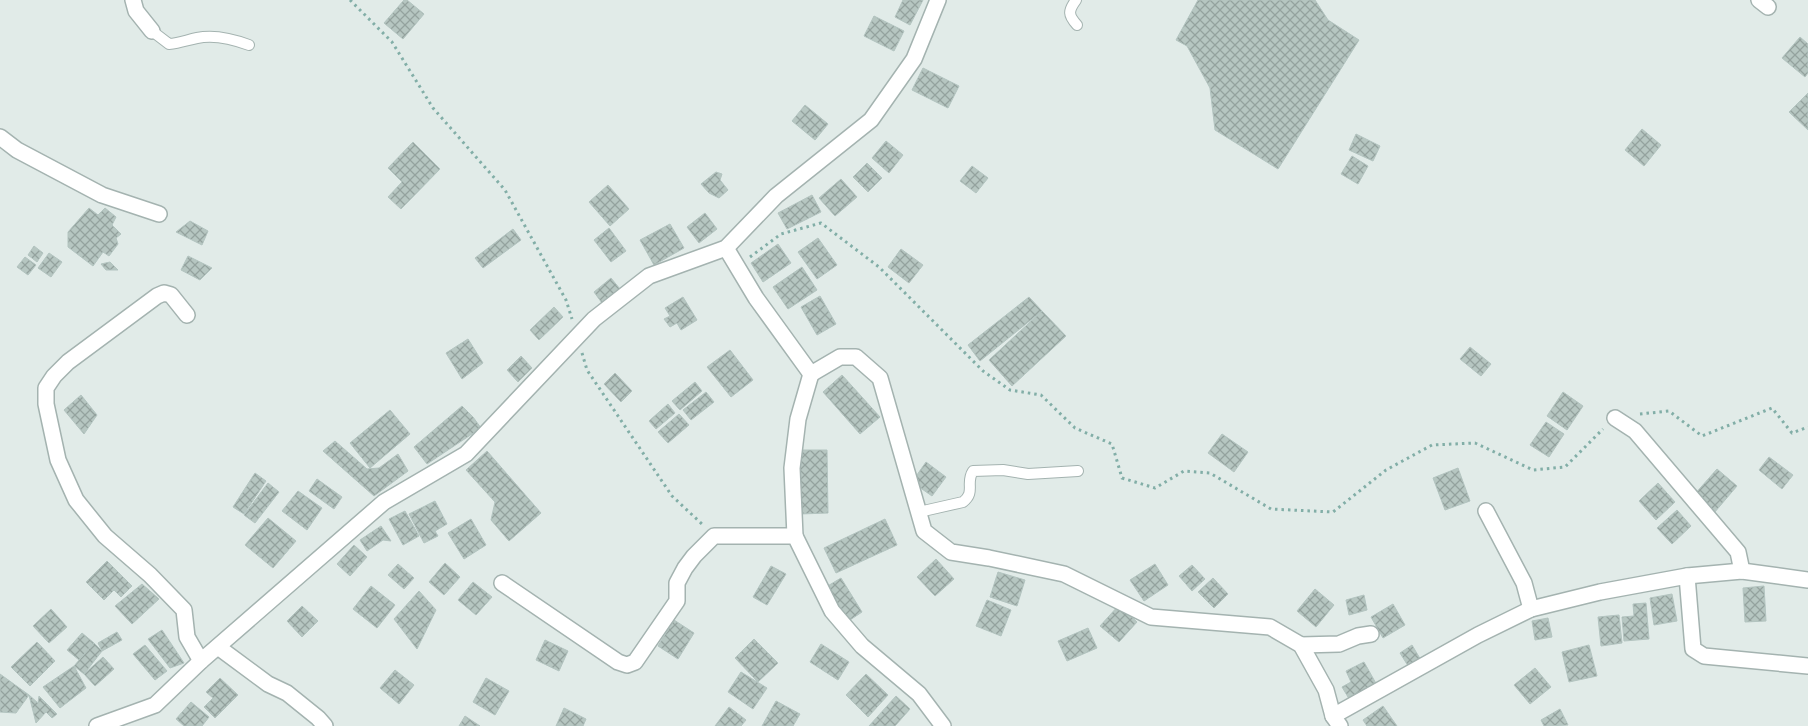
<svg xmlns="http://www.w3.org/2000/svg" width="1808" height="726" viewBox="0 0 1808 726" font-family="'Exo 2',sans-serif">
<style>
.building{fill:url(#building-cross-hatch);stroke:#b3c4c0}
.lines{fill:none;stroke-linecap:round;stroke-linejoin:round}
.service-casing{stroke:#a4b3b0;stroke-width:12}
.minor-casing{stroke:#a4b3b0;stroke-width:18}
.tertiary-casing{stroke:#a4b3b0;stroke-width:18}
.path{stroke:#82aea7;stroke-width:3;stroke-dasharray:2.5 4;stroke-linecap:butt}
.service{stroke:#fff;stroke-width:10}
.minor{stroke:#fff;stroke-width:15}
.tertiary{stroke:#fff;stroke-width:15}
</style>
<defs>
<pattern id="building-cross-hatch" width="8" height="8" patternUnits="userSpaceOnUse" patternTransform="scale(1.25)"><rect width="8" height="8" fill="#b6c6c1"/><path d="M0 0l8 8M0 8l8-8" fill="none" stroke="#94a29e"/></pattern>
</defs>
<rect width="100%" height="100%" fill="#e1ebe8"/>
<g class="building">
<polygon points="404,0 407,0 424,14 403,39 384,23"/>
<polygon points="903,0 923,0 910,25 895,17"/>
<polygon points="1198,0 1315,0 1328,20 1359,40 1278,169 1215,130 1210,88 1187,46 1176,40"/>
<polygon points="874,16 904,31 894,51 864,36"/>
<polygon points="1800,37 1808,44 1808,73 1805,77 1782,58"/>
<polygon points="923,68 959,86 948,108 912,90"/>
<polygon points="1808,93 1808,130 1789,112"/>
<polygon points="805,105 828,124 815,140 792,121"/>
<polygon points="1642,129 1661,145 1644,166 1625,150"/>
<polygon points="1356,134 1380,146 1373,161 1349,150"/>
<polygon points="886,141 903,155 889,173 872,158"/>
<polygon points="413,142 440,169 401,209 388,197 402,182 388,168"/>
<polygon points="1352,156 1368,166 1358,184 1341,174"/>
<polygon points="867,163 882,178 868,192 853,177"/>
<polygon points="972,166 988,178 976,193 960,181"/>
<polygon points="716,172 722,174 720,180 728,190 719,198 709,193 701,184"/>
<polygon points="841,179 857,197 835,216 819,198"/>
<polygon points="608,185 629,209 610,226 589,202"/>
<polygon points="812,195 821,212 787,229 778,213"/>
<polygon points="89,208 98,215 105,208 116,217 112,225 121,234 116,238 118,244 109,256 103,252 93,266 68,247 68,232"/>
<polygon points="705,213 717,229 699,243 687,227"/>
<polygon points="190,221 208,231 202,245 176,232"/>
<polygon points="670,224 684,248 654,265 640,240"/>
<polygon points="609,228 626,251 611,262 594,240"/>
<polygon points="513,229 521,240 483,268 475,258"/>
<polygon points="818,238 837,265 817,279 798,252"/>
<polygon points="778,244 791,263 763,282 751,263"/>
<polygon points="34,246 43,253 37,262 28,255"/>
<polygon points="901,249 923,265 909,283 888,267"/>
<polygon points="49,253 62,262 51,277 38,268"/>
<polygon points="188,256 212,268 200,280 181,270"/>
<polygon points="25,257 36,265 28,275 17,267"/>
<polygon points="110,262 118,270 106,270 101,264"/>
<polygon points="802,267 817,290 788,309 773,287"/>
<polygon points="611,278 620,289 602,303 594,292"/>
<polygon points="820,296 836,324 817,335 801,307"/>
<polygon points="683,297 697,320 681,330 677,323 670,327 664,319 670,316 665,308"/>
<polygon points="1029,297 1042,311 980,361 968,345"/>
<polygon points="554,307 563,317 539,340 530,330"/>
<polygon points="1042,311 1066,336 1012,386 989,360"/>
<polygon points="468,339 483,363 462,379 446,353"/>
<polygon points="1470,347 1491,364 1481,376 1460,359"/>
<polygon points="730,350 753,380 731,397 707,367"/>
<polygon points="521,356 532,368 518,382 507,370"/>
<polygon points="615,373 632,391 621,402 604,384"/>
<polygon points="842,375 880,417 860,434 823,392"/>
<polygon points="695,382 702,391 680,410 672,401"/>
<polygon points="706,392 714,402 691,420 683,410"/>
<polygon points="1563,392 1583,406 1567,430 1547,416"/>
<polygon points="81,395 97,415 84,434 64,410"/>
<polygon points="668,404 675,413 656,429 649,421"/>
<polygon points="462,406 473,417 481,428 427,464 414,447"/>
<polygon points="390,410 410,434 370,468 350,443"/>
<polygon points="679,414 689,425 668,443 658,432"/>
<polygon points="1546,422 1564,434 1549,457 1530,445"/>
<polygon points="1222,434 1248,452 1234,472 1208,453"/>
<polygon points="335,441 367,469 379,468 398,454 408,471 374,496 323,451"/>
<polygon points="799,450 827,450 828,513 800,514"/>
<polygon points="487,451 541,513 509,541 491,520 495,502 466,470"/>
<polygon points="1769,457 1793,475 1782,489 1759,470"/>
<polygon points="926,462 946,477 932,496 912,482"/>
<polygon points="1458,468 1470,501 1445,510 1433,478"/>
<polygon points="1717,469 1737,486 1714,513 1694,495"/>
<polygon points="255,473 266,481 244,514 233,507"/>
<polygon points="317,479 342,497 334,509 309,491"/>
<polygon points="268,483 279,492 255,523 244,515"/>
<polygon points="1658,483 1675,502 1656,520 1639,501"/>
<polygon points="298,491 322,508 307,530 282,511"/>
<polygon points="435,501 447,524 435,531 438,536 424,543 409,514"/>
<polygon points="1677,510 1691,526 1672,544 1657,528"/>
<polygon points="405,511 419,536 403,545 389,519"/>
<polygon points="268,518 296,541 273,568 245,545"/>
<polygon points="471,519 486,545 464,559 448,533"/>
<polygon points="885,519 897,545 836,573 824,548"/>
<polygon points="381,526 391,541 383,540 367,551 360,540"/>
<polygon points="354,545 367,557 350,576 337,564"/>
<polygon points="936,559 954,579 935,596 917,577"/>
<polygon points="107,561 132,586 121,597 114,590 104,600 86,582"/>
<polygon points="445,563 460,577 444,595 429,582"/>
<polygon points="398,564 414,578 404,589 388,575"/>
<polygon points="1155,564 1168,585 1144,601 1130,580"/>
<polygon points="1192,565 1205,579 1192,591 1179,576"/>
<polygon points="771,566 786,574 767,605 753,597"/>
<polygon points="998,572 1025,580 1017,606 990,597"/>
<polygon points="841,578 862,612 847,622 826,587"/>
<polygon points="1213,578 1228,594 1214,608 1198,592"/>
<polygon points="473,582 492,597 476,615 458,600"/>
<polygon points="142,584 159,599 132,624 115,606"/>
<polygon points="371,586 395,605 377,628 353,609"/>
<polygon points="1764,586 1766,621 1745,622 1743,588"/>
<polygon points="1315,589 1334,605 1316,627 1297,611"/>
<polygon points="419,591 436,610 417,649 394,619"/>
<polygon points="1672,594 1677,621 1654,625 1650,598"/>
<polygon points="1364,595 1367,610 1349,615 1346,600"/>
<polygon points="987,600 1011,610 1001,636 976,626"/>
<polygon points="1646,603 1649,639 1624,641 1622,617 1634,616 1633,604"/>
<polygon points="1393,604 1405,625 1383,638 1371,617"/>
<polygon points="1119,605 1137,622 1119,642 1100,626"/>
<polygon points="302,606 318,621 302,637 287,621"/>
<polygon points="51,609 67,627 49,643 33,626"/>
<polygon points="1619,615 1622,643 1601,646 1598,617"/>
<polygon points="1548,618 1552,637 1535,640 1532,621"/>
<polygon points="674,620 694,633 678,659 658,646"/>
<polygon points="1088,628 1097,648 1067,661 1058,641"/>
<polygon points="162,630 184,663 170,668 148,639"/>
<polygon points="117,632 122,640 102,651 98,643"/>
<polygon points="82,633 94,643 79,660 67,650"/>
<polygon points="754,639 778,663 758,682 735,658"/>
<polygon points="545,640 568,651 559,671 536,660"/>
<polygon points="37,642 55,661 30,686 11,667"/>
<polygon points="94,643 102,651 84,674 74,666"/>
<polygon points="821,644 849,662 838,680 810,662"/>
<polygon points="145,645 167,671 155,680 133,654"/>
<polygon points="1412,645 1422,662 1410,669 1400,653"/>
<polygon points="1589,645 1597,676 1569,682 1562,652"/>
<polygon points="103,657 114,669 95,686 84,674"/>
<polygon points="1364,662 1378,687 1351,702 1342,687 1351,682 1346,671"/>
<polygon points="74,666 86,688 60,708 43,687"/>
<polygon points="1535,668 1551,687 1530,704 1514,685"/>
<polygon points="395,670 414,685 399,704 380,688"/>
<polygon points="741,672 767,688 753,709 728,692"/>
<polygon points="0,674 29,695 16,713 0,712"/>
<polygon points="866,674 888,695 868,717 846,695"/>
<polygon points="220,678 238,695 215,718 204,707 213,698 206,692"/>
<polygon points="486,678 509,691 495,715 473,702"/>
<polygon points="29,695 38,703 39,696 57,714 52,718 46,712 36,723"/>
<polygon points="896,696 910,709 895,726 869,726"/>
<polygon points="776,701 800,714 793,726 762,726"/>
<polygon points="191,702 209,717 202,726 184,726 176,719"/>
<polygon points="1383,706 1397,726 1367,726 1363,720"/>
<polygon points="729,707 746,720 741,726 715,726"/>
<polygon points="564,708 586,719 583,726 556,726"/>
<polygon points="1560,709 1568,725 1544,726 1541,720"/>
<polygon points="465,716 480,726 459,726"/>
</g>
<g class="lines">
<g class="service-casing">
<g id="service">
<path d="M1076,0C1068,11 1068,15 1077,25"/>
<path d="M152,31L169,44C180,43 187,40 197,38C215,34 233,39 249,45"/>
<path d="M919,512L963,502C976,492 965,483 973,471L1003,470L1028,474L1078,471"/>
</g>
</g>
<g class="minor-casing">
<g id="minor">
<polyline points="133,0 136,11 152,31"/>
<polyline points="1759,0 1768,7"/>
<polyline points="0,137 17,150 102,195 159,214"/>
<polyline points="726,248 756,298 811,374 840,357 856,357 880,378 924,531 951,552 989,558 1064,574 1151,617 1270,627 1301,645 1326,690 1333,716 1340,726"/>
<polyline points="187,315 171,295 164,293 157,296 68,362 54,376 46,388 46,404 58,460 76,500 105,536 150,575 184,610 187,637 201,661"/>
<polyline points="1615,418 1635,431 1738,552 1742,571"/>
<polyline points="1486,511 1524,583 1531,609"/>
<polyline points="795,536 792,468 798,419 811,374"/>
<polyline points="1687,576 1693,649 1704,656 1808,666"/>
<polyline points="502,583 618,662 627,665 635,662 677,601 677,583 685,568 694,556 714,536 795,536 832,611 862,646 919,694 943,726"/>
<polyline points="1301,645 1339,644 1358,636 1371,634"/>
<polyline points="218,647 268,684 287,693 318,718 325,726"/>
<polyline points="1333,716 1478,635 1531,609 1600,592 1687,576 1742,571 1808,580"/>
</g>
</g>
<g class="tertiary-casing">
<polyline id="tertiary" points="97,726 155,705 201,661 384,502 466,454 594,319 649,276 726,248 776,196 871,120 914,59 938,0"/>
</g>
<g class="path">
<polyline points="350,0 392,42 433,108 505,190 566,300 572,319"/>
<polyline points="750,257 781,234 821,223 879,267 983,371 1010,390 1041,395 1075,428 1112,444 1122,478 1155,488 1184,471 1210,473 1271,509 1333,512 1386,470 1432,445 1475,443 1533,470 1565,467 1603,429"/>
<polyline points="582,353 587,370 672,496 703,525"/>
<polyline points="1640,414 1669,411 1702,436 1772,408 1792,433 1808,427"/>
</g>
<use href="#service" class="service"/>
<use href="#minor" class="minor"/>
<use href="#tertiary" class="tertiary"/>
</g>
</svg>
